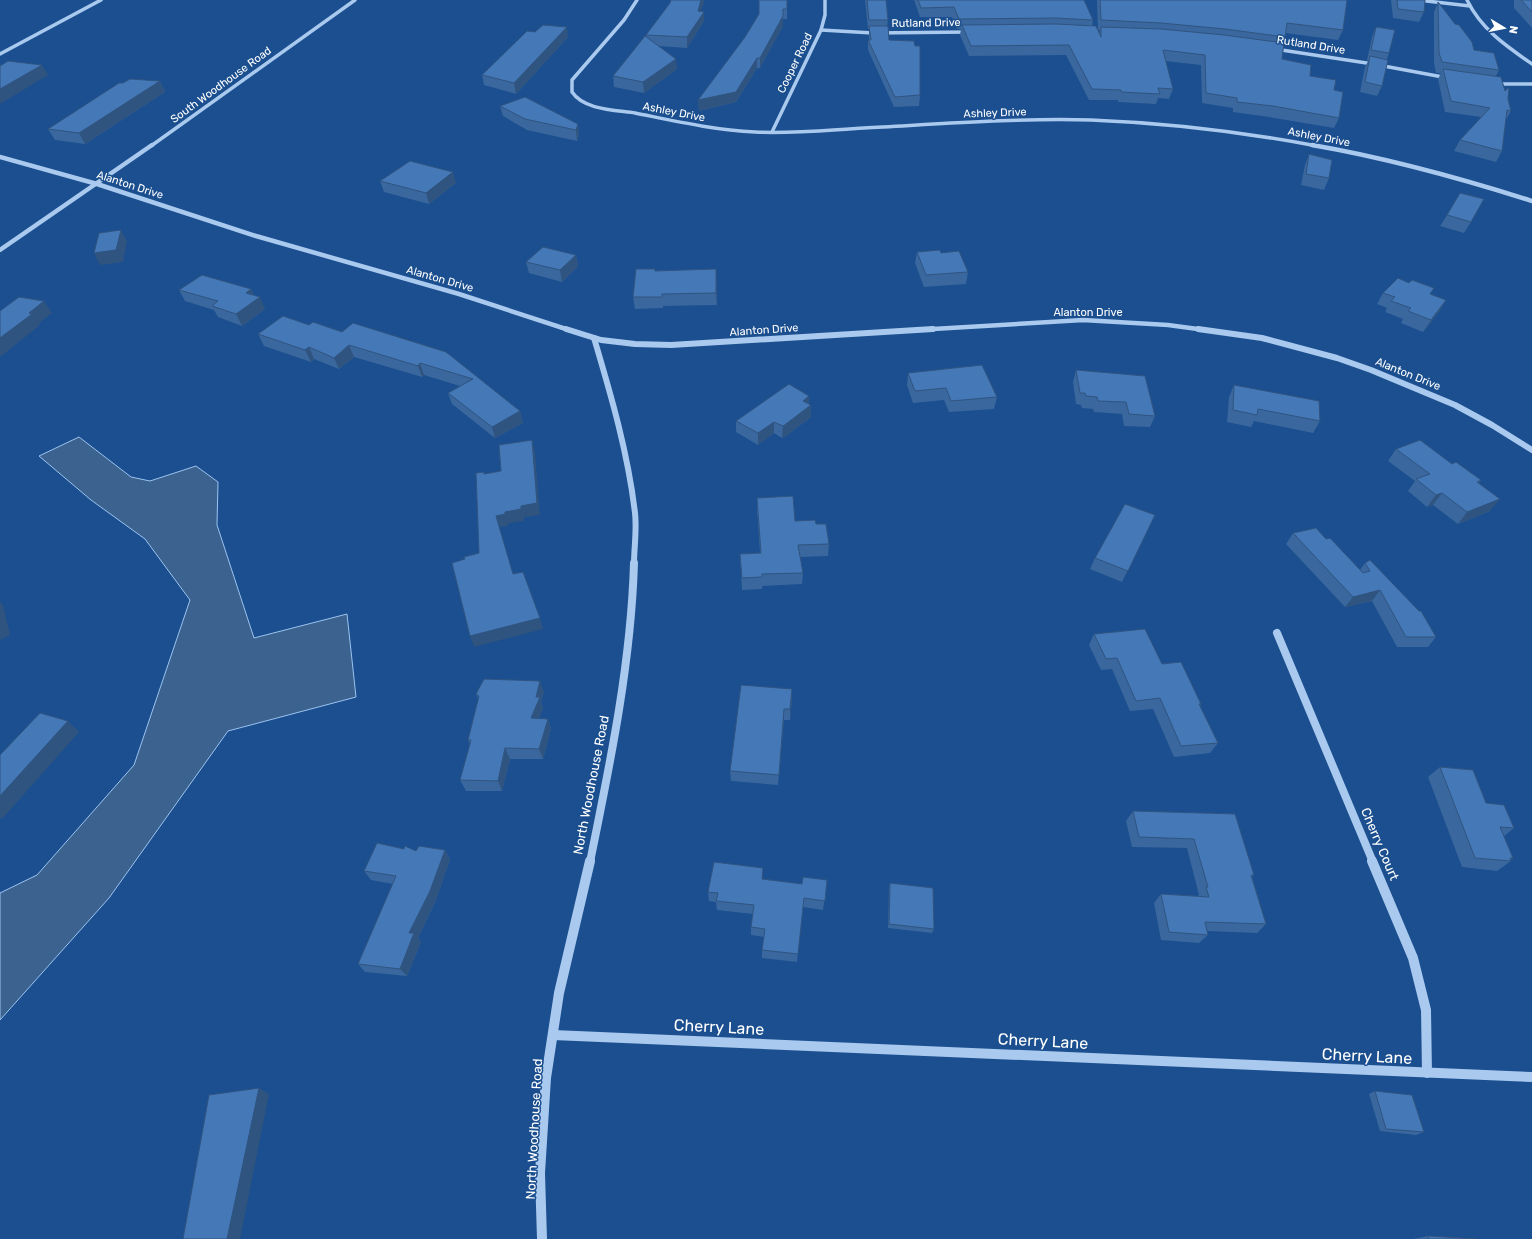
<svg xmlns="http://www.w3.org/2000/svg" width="1532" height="1239" viewBox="0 0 1532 1239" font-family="Rubik,sans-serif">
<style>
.water{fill:#3c6290;stroke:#9cc4f0}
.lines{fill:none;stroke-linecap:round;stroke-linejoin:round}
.minor-far4{stroke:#a9c9ee;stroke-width:3.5}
.minor-far3{stroke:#a9c9ee;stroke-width:4.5}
.minor-far2{stroke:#a9c9ee;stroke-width:6}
.minor-far1{stroke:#a9c9ee;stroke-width:8}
.minor{stroke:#a9c9ee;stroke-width:10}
.wall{fill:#3a679d}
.shaded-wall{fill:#305480}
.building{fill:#4478b7;stroke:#305480}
.labels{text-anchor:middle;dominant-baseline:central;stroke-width:3;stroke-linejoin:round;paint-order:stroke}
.far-street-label{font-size:11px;fill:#fff;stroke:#1b4f8f}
.street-label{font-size:13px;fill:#fff;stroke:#1b4f8f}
.near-street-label{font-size:16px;fill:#fff;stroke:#1b4f8f}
</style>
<rect width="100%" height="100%" fill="#1b4f8f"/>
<polygon class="water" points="79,437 131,477 150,481 196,466 218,482 217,525 254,638 347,614 356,697 228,731 109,898 0,1020 0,893 37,875 134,765 190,600 145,539 91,500 39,456"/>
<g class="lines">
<g class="minor-far4">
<path d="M637,0L624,20L572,80V92C584,110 615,110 635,113C675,121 714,130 755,132C791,134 828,130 864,128C940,124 1016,118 1091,120C1167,123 1243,132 1317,146"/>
<polyline points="1418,0 1470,6"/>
<path d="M1467,0C1481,29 1506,46 1532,64"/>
<polyline points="821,30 873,33 969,32"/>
<polyline points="1275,49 1373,64 1448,78"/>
<polyline points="0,54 101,0"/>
<polyline points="1494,84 1532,84"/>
<polyline points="772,132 821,30 825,15 825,0"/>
<polyline points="151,146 355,0"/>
</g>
<g class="minor-far3">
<path d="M1312,145C1387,158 1460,178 1532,201"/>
<polyline points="0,157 97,184 256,236 459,294 569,330"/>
<polyline points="0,250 152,145"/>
<polyline points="916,330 1083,320 1168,325 1205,330"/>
</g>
<g class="minor-far2">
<polyline points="566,329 601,340 635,344 671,345 933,329"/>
<polyline points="1198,329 1262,338 1337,358 1371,370 1455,405 1492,425 1532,450"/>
<path d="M594,338C611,395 628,453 635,513C637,529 634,548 634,564"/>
</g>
<g class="minor-far1">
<polyline points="1277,633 1373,862"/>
<path d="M590,862C610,764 631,664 634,563"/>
</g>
<g class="minor">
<polyline points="1372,861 1413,958 1426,1010 1427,1073"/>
<polyline points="553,1035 1532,1077"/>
<polyline points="542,1239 540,1173 546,1078 559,993 590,861"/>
</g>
</g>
<g class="wall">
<polygon points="787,0 787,19 783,19 783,26 760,68 757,68 736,102 699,111 698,100"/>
<polygon points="865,0 886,0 888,20 887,26 889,40 920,95 919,106 894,107 868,50 868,40 869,40 869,29 868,29"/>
<polygon points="914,0 1084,0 1093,20 1092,26 1099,33 1100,30 1098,30 1097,0 1347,0 1343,30 1338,40 1285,33 1285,37 1282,43 1282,59 1334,90 1339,118 1334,128 1269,117 1233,112 1233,108 1202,103 1201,65 1165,61 1173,89 1169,99 1158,98 1156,104 1118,102 1118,100 1089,100 1066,55 969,56 960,35 961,29 957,29 952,17 920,17"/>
<polygon points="1391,0 1425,0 1424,12 1419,22 1393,18"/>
<polygon points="1514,0 1532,0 1532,28 1514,8"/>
<polygon points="1438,2 1474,50 1499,70 1496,76 1508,99 1511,111 1505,121 1502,151 1496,162 1454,151 1460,140 1481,117 1445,112 1438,79 1441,73 1436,73 1434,63 1434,12"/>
<polygon points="701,11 704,12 704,21 687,48 658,46 677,69 644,93 614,87 613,76 646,37 646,35"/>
<polygon points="1376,27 1389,53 1387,59 1382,86 1377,96 1360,92 1365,67 1368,61 1367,60 1372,37"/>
<polygon points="568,37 516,94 484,85 482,75"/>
<polygon points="160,81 165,92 85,144 55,140 48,129 123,83"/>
<polygon points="500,106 578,124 579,135 577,141 527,130 503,116"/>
<polygon points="1309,154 1329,178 1324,190 1301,185 1305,165"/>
<polygon points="380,181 456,183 429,204 384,192"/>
<polygon points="1447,215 1471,222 1464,233 1440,226"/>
<polygon points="917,252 941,253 968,272 966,284 924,287 915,263"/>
<polygon points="576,255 578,266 562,282 529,273 526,262"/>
<polygon points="716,269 717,305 663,306 663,308 635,309 633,297 656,271"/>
<polygon points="251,289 254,295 265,309 242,326 218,317 214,310 185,301 179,290"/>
<polygon points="1383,293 1430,294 1446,300 1439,312 1423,332 1401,323 1403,319 1385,312 1387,308 1377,304"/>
<polygon points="309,325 446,352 520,411 523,423 495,438 452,404 448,393 460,386 424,375 422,377 354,357 339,369 314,359 311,362 264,346 258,334"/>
<polygon points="1076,370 1155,416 1150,427 1124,426 1122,414 1094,412 1093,409 1082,408 1081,405 1076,404 1073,382"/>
<polygon points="908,373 997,397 994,409 949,412 944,400 913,403 907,385"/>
<polygon points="1234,385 1320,421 1313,433 1254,421 1251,427 1227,422 1229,397"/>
<polygon points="809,404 811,417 786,436 782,438 774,433 758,445 736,432 736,421"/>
<polygon points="1396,449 1452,464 1481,480 1479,483 1490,511 1458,524 1433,505 1427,507 1408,491 1415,481 1388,461"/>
<polygon points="757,498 795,521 816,524 829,544 828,556 800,557 803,573 802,584 762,586 762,589 742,590 740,554 760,553 757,509"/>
<polygon points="1155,515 1122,582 1090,569 1095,558"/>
<polygon points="1293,533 1326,539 1360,570 1365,563 1419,611 1436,637 1428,647 1397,647 1372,601 1345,607 1286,544"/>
<polygon points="1094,634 1162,664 1201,704 1200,706 1218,743 1210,753 1174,757 1153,709 1130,711 1112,669 1101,670 1089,645"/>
<polygon points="544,692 541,702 543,708 539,718 548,719 551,729 543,759 510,759 502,791 466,791 460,780 470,744 468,740 479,700 476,694"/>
<polygon points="792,699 790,720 784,720 778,785 731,781 730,771"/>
<polygon points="1440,767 1486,803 1514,828 1504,836 1513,858 1510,860 1511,861 1497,871 1462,867 1428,777"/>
<polygon points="1133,811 1235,814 1254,875 1252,877 1266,924 1257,933 1207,931 1208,935 1199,943 1161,940 1154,903 1161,894 1198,896 1199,895 1187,848 1132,847 1126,821"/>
<polygon points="445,850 450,859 436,900 418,938 421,942 407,976 365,972 358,964 393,884 371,880 364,871 416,851"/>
<polygon points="763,877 763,879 802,884 827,880 823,910 803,907 797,962 762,958 762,950 764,937 751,935 751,927 753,914 717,910 716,902 709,901 708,892"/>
<polygon points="890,883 934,929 932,933 888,928 889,888"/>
<polygon points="1375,1091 1424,1132 1416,1135 1380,1131 1369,1094"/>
<polygon points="1428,1236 1477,1239 1413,1239"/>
</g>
<g class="shaded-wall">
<polygon points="701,0 705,0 698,20 704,12 704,21 687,48 687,37"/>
<polygon points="783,9 783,26 760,68 760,58"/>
<polygon points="567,27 568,37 516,94 514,83"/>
<polygon points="757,58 757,68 736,102 699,111 698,100"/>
<polygon points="676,59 677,69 644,93 643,82"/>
<polygon points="42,65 48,75 0,104 0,89"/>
<polygon points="160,81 165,92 85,144 79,133"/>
<polygon points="578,124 579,135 577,141 576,130"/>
<polygon points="453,172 456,183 429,204 426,193"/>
<polygon points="121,230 127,241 123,262 100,265 94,253"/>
<polygon points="576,255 578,266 562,282 560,270"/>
<polygon points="716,269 717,281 717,305 716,293"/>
<polygon points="251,289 256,300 260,297 265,309 242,326 236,314 246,293"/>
<polygon points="1446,300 1439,312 1423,332 1431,320"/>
<polygon points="44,301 52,313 39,323 40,325 0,357 0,338 29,313"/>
<polygon points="349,345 354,357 339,369 334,358"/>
<polygon points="309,347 314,359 311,362 305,350"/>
<polygon points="420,363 424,375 422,377 418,366"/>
<polygon points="809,396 809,407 811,405 811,417 786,436 782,438 783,426 803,401"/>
<polygon points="520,411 523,423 495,438 492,427"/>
<polygon points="774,422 774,433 758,445 758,433"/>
<polygon points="532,440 535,452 540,515 524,517 524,521 509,523 508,526 500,527 496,516 521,506"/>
<polygon points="1442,493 1433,505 1427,507 1436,495"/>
<polygon points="1500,499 1490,511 1458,524 1467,512"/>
<polygon points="1155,515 1149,527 1122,582 1128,571"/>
<polygon points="1380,590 1372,601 1345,607 1353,597"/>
<polygon points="0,602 3,605 10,635 0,640"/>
<polygon points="540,618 543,629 474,647 470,636"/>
<polygon points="540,681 544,692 541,702 543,708 535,729 531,718"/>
<polygon points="792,689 792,699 790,720 790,709"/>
<polygon points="784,709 784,720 778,785 779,775"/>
<polygon points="548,719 551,729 543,759 539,749"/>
<polygon points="68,721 79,732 2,819 0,818 0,796"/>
<polygon points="505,748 510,759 502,791 498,781"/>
<polygon points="445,850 450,859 436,900 418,938 421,942 407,976 400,969 409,933"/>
<polygon points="763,868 763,877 762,888 762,879"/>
<polygon points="259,1088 269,1094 240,1239 227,1239"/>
</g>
<g class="building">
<polygon points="671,0 701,0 698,11 704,12 687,37 646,35 670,3"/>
<polygon points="759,0 787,0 787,9 783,9 783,16 760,58 757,58 736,92 698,100 745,37 759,14"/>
<polygon points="867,0 886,0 888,20 869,20"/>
<polygon points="918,0 1084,0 1093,20 1056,18 959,19 954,7 921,8"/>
<polygon points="1100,0 1347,0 1343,30 1287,23 1285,37 1225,29 1161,23 1101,20"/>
<polygon points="1397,0 1425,0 1424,12 1398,9"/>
<polygon points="1521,0 1532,0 1532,12"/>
<polygon points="1438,2 1455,24 1459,25 1472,42 1474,50 1494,53 1499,70 1442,62 1439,53"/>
<polygon points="1056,24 1096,26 1101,37 1101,27 1161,29 1224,35 1284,43 1282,59 1311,65 1310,76 1336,80 1334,90 1343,92 1339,118 1273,106 1237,102 1237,98 1206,93 1205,55 1163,50 1173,89 1158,88 1160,94 1121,92 1121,90 1092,89 1069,45 971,46 962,25"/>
<polygon points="543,25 567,27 514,83 482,75 527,31 535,32"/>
<polygon points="869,26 888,26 889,40 914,41 915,46 920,46 920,95 895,97 868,40 871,40"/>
<polygon points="1376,27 1395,30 1389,53 1371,50"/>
<polygon points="645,36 676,59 643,82 613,76"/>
<polygon points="1370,56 1388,60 1382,86 1365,82"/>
<polygon points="8,61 42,65 0,89 0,66"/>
<polygon points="1443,69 1501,77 1505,91 1509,87 1508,99 1511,111 1507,110 1502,151 1460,140 1490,108 1451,101"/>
<polygon points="130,79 160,81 79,133 48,129 119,83 123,83"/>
<polygon points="525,97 578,124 576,130 525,119 500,106"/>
<polygon points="1309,154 1332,160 1329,178 1306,174"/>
<polygon points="410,161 453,172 426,193 380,181"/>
<polygon points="1460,193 1484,199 1471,222 1447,215"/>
<polygon points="121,230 116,250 94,253 99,233"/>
<polygon points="543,247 576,255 560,270 526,262"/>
<polygon points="940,250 941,253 959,251 968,272 926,275 917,252"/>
<polygon points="636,269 655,269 655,271 716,269 716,293 662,294 662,297 633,297"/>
<polygon points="202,275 251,289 246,293 260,297 236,314 212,306 218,301 179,290"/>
<polygon points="1398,278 1409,283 1412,280 1434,288 1430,294 1446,300 1431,320 1408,311 1411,308 1391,301 1395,297 1383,293"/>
<polygon points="19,297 44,301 29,313 32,314 0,338 0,311"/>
<polygon points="283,316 309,325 313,322 342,332 353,323 446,352 520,411 492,427 448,393 473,379 420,363 418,366 349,345 334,358 309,347 305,350 258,334"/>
<polygon points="982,365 997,397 951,401 946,388 915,391 908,373"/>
<polygon points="1076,370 1145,376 1155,416 1129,414 1126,402 1098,401 1097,397 1086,396 1085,393 1080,393"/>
<polygon points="789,384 809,396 803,401 811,405 786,424 783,426 774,422 758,433 736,421"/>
<polygon points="1234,385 1319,401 1320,421 1258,409 1257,415 1233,410"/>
<polygon points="532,440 537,503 521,506 521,509 505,512 505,514 496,516 513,574 523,572 540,618 470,636 452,563 465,559 464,557 479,553 476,473 484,472 484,474 501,471 499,445"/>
<polygon points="1420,440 1452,464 1456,462 1481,480 1477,482 1500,499 1467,512 1442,493 1436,495 1416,479 1430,474 1396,449"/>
<polygon points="793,496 795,521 815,520 816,524 826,524 829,544 798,545 803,573 762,574 762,577 742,578 740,554 761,553 757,498"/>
<polygon points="1125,504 1155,515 1128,571 1095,558"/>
<polygon points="1316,528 1326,539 1330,538 1363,573 1370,571 1365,563 1370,560 1419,611 1421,611 1436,637 1406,637 1380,590 1353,597 1293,533"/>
<polygon points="1145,629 1162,664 1181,662 1201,704 1199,704 1218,743 1181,746 1160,698 1136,701 1117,658 1106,659 1094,634"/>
<polygon points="484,679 540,681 536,697 540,697 531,718 548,719 539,749 505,748 498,781 460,780 471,740 468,740 479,696 476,694"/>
<polygon points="741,685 792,689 790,709 784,709 779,775 730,771"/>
<polygon points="40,713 68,721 0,796 0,755"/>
<polygon points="1440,767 1473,770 1486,803 1504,805 1514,828 1500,827 1513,858 1510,858 1511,861 1475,858"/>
<polygon points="1133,811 1235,814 1254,875 1251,875 1266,924 1205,922 1208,935 1169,932 1161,894 1209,897 1206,887 1208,887 1194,839 1139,837"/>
<polygon points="377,843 404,849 405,846 416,851 419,846 445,850 430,891 409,933 414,933 400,969 358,964 396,876 364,871"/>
<polygon points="714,862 763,868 762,879 802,884 803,877 827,880 825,901 804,898 798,954 762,950 765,929 751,927 754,905 716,901 718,893 708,892"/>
<polygon points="890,883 933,888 934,929 889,924"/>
<polygon points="259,1088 227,1239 183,1239 209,1095"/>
<polygon points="1375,1091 1412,1095 1424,1132 1386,1129"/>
<polygon points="1428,1236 1477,1239 1429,1239"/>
</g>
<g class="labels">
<g class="far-street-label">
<text transform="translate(926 23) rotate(-1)">Rutland Drive</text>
<text transform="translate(1311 45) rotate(9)">Rutland Drive</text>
<text transform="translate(795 63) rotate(-64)">Cooper Road</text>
<text transform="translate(221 85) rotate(-36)">South Woodhouse Road</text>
<text transform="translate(674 112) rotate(11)">Ashley Drive</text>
<text transform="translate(995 113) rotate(-2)">Ashley Drive</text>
<text transform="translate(1319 137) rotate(11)">Ashley Drive</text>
<text transform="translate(130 185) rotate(18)">Alanton Drive</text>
<text transform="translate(440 279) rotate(16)">Alanton Drive</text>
<text x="1088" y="312">Alanton Drive</text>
<text transform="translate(764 330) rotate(-4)">Alanton Drive</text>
<text transform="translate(1408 374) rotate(22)">Alanton Drive</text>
</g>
<g class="street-label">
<text transform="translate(591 785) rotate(-79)">North Woodhouse Road</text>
<text transform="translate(1380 844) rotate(67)">Cherry Court</text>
<text transform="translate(534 1129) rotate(-87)">North Woodhouse Road</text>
</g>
<g class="near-street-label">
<text transform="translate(719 1027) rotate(3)">Cherry Lane</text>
<text transform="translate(1043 1041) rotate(3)">Cherry Lane</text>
<text transform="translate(1367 1056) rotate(3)">Cherry Lane</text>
</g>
</g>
<g transform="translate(1504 28) rotate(100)" stroke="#1b4f8f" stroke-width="3" paint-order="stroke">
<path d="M0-3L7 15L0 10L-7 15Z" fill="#ffffff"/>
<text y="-6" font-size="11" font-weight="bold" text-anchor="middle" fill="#ffffff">N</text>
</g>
</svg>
